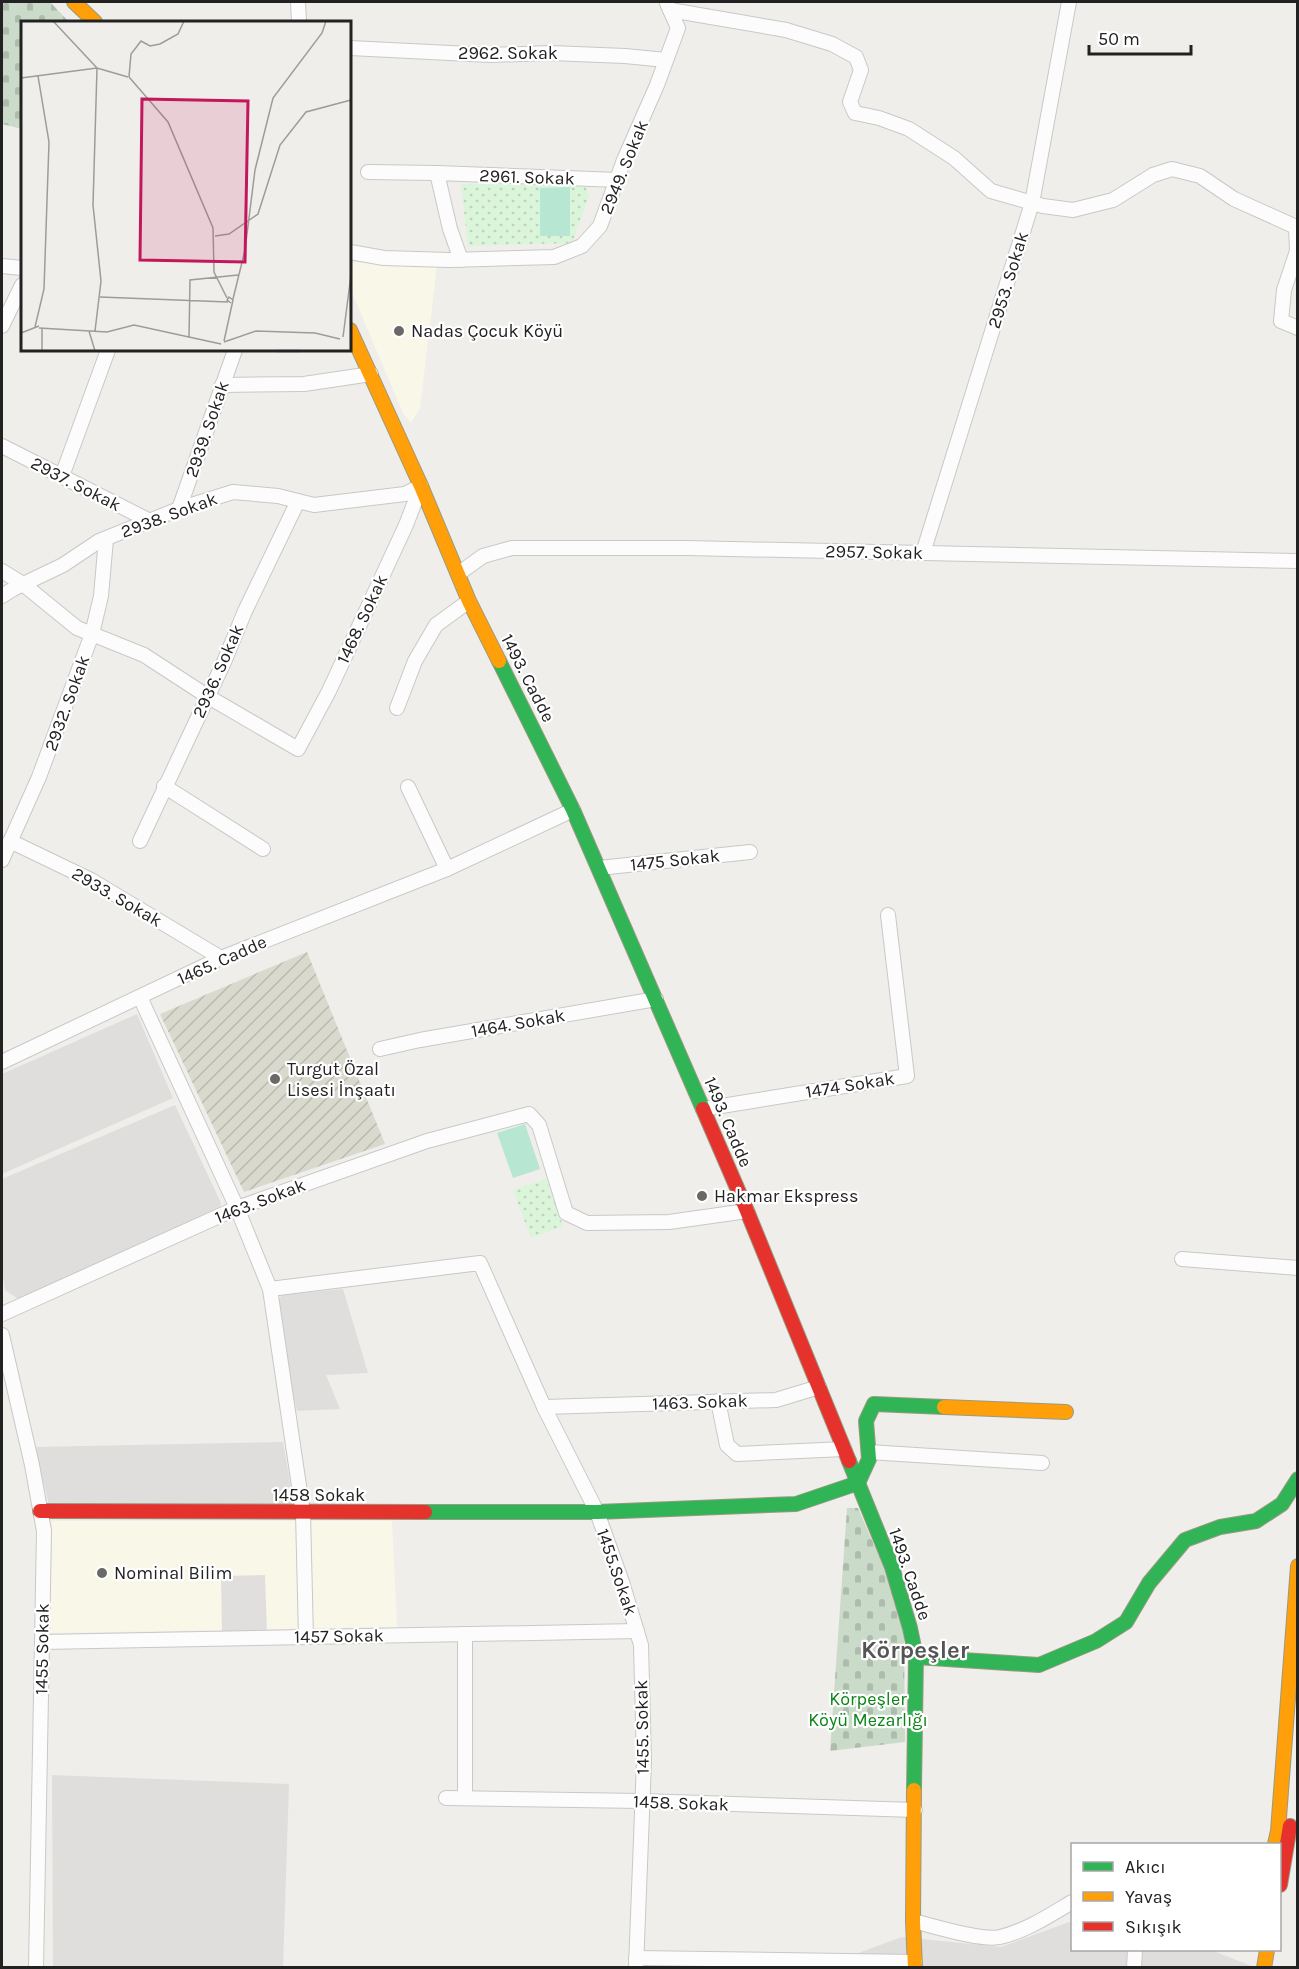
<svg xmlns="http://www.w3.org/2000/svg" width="1299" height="1969" viewBox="0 0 1299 1969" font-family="Karla,sans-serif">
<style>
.residential{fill:#dfdedc}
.education{fill:#f8f7e8}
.construction{fill:url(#construction-furrows)}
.cemetery{fill:url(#cemetery-stones)}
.park{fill:url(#park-dots)}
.pitch{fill:#b7e6d2}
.parking{fill:#e0dfde}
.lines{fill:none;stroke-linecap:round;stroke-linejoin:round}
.street-casing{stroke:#c9c8c7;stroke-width:16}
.fast-casing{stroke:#999a82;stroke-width:16}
.slow-casing{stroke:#999a82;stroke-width:16}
.jam-casing{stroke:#999a82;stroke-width:16}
.street{stroke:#fdfcfc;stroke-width:14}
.fast{stroke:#30b455;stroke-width:14}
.slow{stroke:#ff9f0a;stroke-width:14}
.jam{stroke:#e5322d;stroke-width:14}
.poi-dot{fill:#6a6968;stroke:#fff;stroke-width:2}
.labels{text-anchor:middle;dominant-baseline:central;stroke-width:4.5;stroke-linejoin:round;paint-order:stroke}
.street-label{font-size:18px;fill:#222;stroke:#fff}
.poi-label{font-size:18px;fill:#222;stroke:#fff;text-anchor:start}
.park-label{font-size:18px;fill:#0c8416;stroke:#fff}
.district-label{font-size:24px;font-weight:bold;fill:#555;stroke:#fff}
.inset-river{fill:none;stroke:#bfdbe3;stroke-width:3}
.inset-road{fill:none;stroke:#9e9c9b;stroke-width:1.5}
.view{fill:#c2185b;fill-opacity:0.15;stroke:#c2185b;stroke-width:3}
.inset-edge{fill:none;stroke:#222;stroke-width:3}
</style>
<defs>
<pattern id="construction-furrows" width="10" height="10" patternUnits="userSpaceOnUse" patternTransform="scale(1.5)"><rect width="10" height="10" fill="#d9d9cd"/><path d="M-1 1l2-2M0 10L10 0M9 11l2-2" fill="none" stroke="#babab0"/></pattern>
<pattern id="cemetery-stones" width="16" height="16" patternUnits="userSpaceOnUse" patternTransform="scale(1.5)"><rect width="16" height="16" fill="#cadbca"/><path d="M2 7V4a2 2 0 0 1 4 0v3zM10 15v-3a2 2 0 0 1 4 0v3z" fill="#adbcad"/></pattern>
<pattern id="park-dots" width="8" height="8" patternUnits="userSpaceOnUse" patternTransform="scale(1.5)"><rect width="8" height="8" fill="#daf5da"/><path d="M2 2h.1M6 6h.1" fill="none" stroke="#bbd2bb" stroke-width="1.8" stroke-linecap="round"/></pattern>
</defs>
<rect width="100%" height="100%" fill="#f0eeeb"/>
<g class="residential">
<polygon points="137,1014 173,1098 2,1174 2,1074"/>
<polygon points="175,1105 221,1203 219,1211 18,1299 5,1290 2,1270 2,1179"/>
<polygon points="343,1289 368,1373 326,1375 340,1409 297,1411 273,1309 282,1295"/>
<polygon points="283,1442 294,1506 49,1505 35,1447"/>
<polygon points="52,1775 289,1784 283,1967 53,1967"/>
<polygon points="1072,1921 1072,1950 1211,1950 1254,1967 844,1968 847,1957 902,1937 1001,1947"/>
</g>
<g class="education">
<polygon points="350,262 437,266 420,408 411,423 403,413 350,288"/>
<polygon points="52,1521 392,1521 397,1627 50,1633"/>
</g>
<polygon class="construction" points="307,952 385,1144 244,1192 160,1014"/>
<g class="cemetery">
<polygon points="2,2 50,2 69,22 22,22 22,129 2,124"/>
<polygon points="847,1508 858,1508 884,1568 904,1630 905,1742 830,1751"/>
</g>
<g class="park">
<polygon points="461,184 585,185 589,196 572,243 468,246"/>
<polygon points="546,1179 563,1226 531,1238 513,1190"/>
</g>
<g class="pitch">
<polygon points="570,187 570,236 540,236 540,188"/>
<polygon points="525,1124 540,1169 513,1178 497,1133"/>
</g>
<polygon class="parking" points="265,1575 267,1633 222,1634 221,1576"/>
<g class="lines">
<g class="street-casing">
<g id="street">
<polyline points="298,2 299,22"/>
<polyline points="670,10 786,30 832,44 856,57 861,70 850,102 855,113 879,118 909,129 954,158 991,191 1043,206 1073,210 1113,200 1153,175 1172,169 1200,176 1234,199 1296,227"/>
<polyline points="350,48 490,55 551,53 625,56 666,60"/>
<polyline points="368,172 437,173"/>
<polyline points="1298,227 1296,227 1297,251 1284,290 1281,321 1298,328"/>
<polyline points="350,252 384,258 449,260 554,257 582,246 600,226 624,160 657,85 678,28 667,3"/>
<polyline points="461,260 450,229 437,173 618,180"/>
<polyline points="2,266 22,268"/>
<polyline points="2,326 22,285"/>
<polyline points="222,385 304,384 371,374"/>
<polyline points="2,446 150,521"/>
<polyline points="62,476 108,350"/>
<polyline points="179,509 235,350"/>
<polyline points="923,553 1032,203 1069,2"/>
<polyline points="2,571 23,584 77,628 144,655 207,696 298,749 329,691 406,525 421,486"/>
<polyline points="458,574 483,556 512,548 687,548 1298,561"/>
<polyline points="2,596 13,589 63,565 99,541 179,509 233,492 278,496 314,505 405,494 421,486"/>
<polyline points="397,708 415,661 436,625 469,601"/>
<polyline points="164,786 263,849"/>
<polyline points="408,787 447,869 573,810"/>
<polyline points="10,841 91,880 221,958"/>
<polyline points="140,841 224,662 245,611 298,501"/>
<polyline points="2,860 39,777 92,634 101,596 106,539"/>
<polyline points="599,868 750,852"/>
<polyline points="140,997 237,1208 270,1289 303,1513 306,1637"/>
<polyline points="380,1049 420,1040 656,999"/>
<polyline points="2,1062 221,958 447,869"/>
<polyline points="703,1109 907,1076 888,915"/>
<polyline points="1182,1259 1298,1268"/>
<polyline points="270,1289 480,1263 544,1407 597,1512 622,1582 641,1645 644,1761 636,1968"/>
<polyline points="2,1314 237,1208 427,1141 529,1114 539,1125 566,1213 587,1223 669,1222 747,1211"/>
<polyline points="2,1335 32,1465 44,1531 36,1968"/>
<polyline points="718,1401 727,1445 737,1454 844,1449"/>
<polyline points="544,1407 776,1400 819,1387"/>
<polyline points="869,1452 1042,1463"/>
<polyline points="42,1642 637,1631"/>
<polyline points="446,1798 642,1801 915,1810"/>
<polyline points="465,1798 465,1634"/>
<path d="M913,1921C934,1926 981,1941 1000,1937C1026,1931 1050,1915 1072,1902"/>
<polyline points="636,1958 915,1962"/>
<polyline points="1134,1968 1135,1950"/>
</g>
</g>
<g class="fast-casing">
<g id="fast">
<polyline points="499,661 573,810 703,1109"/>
<polyline points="849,1461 892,1567 910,1628 916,1657 914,1790"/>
<polyline points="425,1512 597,1512 796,1504 858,1483 869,1459 866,1421 874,1404 944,1407"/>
<polyline points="916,1657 1039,1665 1096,1641 1126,1622 1149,1583 1185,1540 1220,1527 1256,1521 1282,1504 1298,1479"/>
</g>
</g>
<g class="slow-casing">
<g id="slow">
<polyline points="74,2 95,22"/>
<polyline points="350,330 421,486 469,601 499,661"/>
<polyline points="944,1407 1066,1412"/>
<polyline points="914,1790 913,1921 915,1968"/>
<polyline points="1275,1844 1278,1831 1298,1566"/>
<polyline points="1264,1968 1267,1950"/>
</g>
</g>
<g class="jam-casing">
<g id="jam">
<polyline points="703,1109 747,1211 849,1461"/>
<polyline points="40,1511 425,1512"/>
<polyline points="1280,1885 1290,1826"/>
</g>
</g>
<use href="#street" class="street"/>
<use href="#fast" class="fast"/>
<use href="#slow" class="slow"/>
<use href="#jam" class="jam"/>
</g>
<g class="poi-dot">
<circle cx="399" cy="331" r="6"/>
<circle cx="275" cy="1079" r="6"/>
<circle cx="702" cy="1196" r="6"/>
<circle cx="102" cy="1573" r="6"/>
</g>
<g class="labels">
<g class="street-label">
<text x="508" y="53">2962. Sokak</text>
<text transform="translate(624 167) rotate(-68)">2949. Sokak</text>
<text transform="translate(527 177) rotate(2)">2961. Sokak</text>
<text transform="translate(1008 280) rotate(-73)">2953. Sokak</text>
<text transform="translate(207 429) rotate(-71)">2939. Sokak</text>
<text transform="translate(76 484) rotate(27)">2937. Sokak</text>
<text transform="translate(169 515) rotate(-20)">2938. Sokak</text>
<text transform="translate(874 552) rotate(1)">2957. Sokak</text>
<text transform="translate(362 619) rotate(-65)">1468. Sokak</text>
<text transform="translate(218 671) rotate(-66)">2936. Sokak</text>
<text transform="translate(528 678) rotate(63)">1493. Cadde</text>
<text transform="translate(67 703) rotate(-70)">2932. Sokak</text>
<text transform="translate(675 860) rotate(-6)">1475 Sokak</text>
<text transform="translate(117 897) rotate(30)">2933. Sokak</text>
<text transform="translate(222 960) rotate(-24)">1465. Cadde</text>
<text transform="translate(518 1023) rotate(-10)">1464. Sokak</text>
<text transform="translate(850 1085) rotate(-9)">1474 Sokak</text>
<text transform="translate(728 1122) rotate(67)">1493. Cadde</text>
<text transform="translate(260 1201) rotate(-21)">1463. Sokak</text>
<text transform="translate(700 1402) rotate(-2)">1463. Sokak</text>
<text x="319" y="1495">1458 Sokak</text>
<text transform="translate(617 1572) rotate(71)">1455.Sokak</text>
<text transform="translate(910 1574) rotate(71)">1493. Cadde</text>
<text transform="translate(339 1636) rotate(-1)">1457 Sokak</text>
<text transform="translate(42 1649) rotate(-89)">1455 Sokak</text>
<text transform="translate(642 1727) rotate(-91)">1455. Sokak</text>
<text transform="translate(681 1803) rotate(2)">1458. Sokak</text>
</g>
<g class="poi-label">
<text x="411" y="331">Nadas Çocuk Köyü</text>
<text x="287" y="1069">Turgut Özal<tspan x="287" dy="21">Lisesi İnşaatı</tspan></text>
<text x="714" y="1196">Hakmar Ekspress</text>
<text x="114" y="1573">Nominal Bilim</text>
</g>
<g class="park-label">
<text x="868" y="1699">Körpeşler<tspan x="868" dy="21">Köyü Mezarlığı</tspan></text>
</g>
<g class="district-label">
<text x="915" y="1650">Körpeşler</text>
</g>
</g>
<g transform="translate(21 21)">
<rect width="330" height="330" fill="#f0eeeb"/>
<path class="inset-river" d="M256,330H279"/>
<path class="inset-road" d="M32,0L76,47M108,56L147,101L192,207L193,251L206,277M108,56L110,33L120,20L129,25L139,23L157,13L163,0M0,57L76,47L107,56M194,215L208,213L237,193L259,124L285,91L330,79M79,276L207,281M212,278L224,229L234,149L252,77L301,12L305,0M14,306L23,268L28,121L17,55M18,307L86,311L113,304L200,323M21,307V330M68,310L74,330M74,310L80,260L72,184L76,47M0,312L18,305M322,316L330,254M168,317L169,259L217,254M203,320L212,279L208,276L206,279L210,282M203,321L235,310L294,312L319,318"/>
<path class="view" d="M121,78L227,80L224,241L119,239Z"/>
<rect width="330" height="330" class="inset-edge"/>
</g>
<rect width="1299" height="1969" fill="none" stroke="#222222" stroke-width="6"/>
<rect x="1071" y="1843" width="210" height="108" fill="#ffffff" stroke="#a7a7a7" stroke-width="1.5"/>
<rect x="1083" y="1862" width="30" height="9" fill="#30b455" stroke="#a7a7a7" stroke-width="1.5"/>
<text x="1125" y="1873" font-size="18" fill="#222222">Akıcı</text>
<rect x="1083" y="1892" width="30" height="9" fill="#ff9f0a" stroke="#a7a7a7" stroke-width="1.5"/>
<text x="1125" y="1903" font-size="18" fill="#222222">Yavaş</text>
<rect x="1083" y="1922" width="30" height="9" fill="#e5322d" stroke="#a7a7a7" stroke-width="1.5"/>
<text x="1125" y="1933" font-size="18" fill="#222222">Sıkışık</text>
<path d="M1089 45v9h102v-9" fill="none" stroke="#222222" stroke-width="3"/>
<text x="1098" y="45" font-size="18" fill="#222222" stroke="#ffffff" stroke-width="4.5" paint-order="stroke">50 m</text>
</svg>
